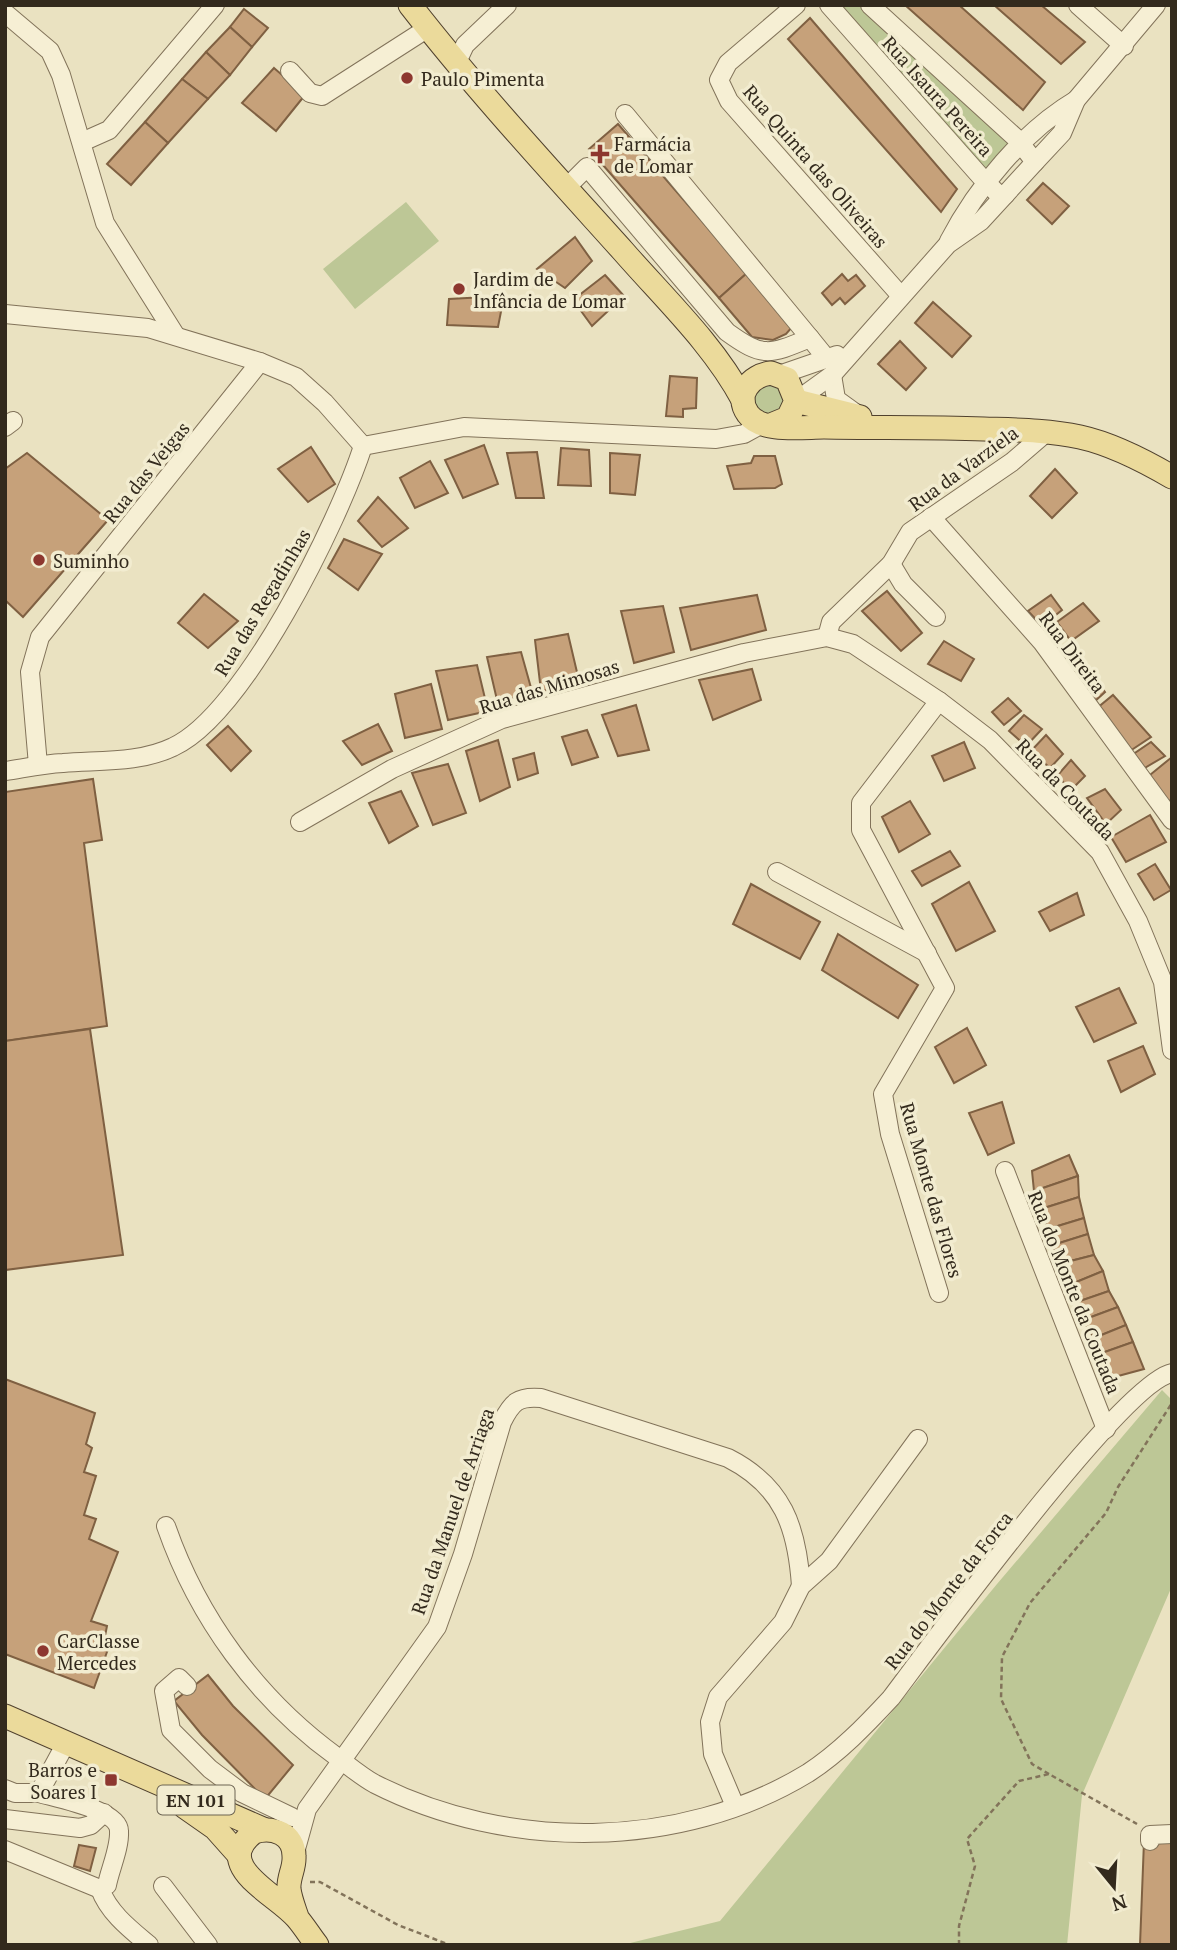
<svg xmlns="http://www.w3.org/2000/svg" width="1177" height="1950" viewBox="0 0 1177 1950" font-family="'PT Serif',serif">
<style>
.green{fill:#bdc796}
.building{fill:#c6a17a;stroke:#7f6042;stroke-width:2}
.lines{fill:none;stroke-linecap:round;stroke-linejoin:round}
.minor-casing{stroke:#82735a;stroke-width:20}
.major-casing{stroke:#50412e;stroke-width:25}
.path{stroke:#82735a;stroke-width:2.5;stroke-dasharray:5 3.5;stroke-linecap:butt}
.minor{stroke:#f6efd4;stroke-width:18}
.major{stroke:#ebda9b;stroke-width:23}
.poi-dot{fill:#8d372f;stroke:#f2ecd0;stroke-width:2.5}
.labels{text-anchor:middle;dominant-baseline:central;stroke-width:7;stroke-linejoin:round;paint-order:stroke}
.shield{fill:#f2ecd0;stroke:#6c6453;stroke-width:2}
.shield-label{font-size:18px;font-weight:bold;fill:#332a1d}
.poi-label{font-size:19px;fill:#332a1d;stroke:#f2ecd0;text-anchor:start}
.street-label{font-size:19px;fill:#332a1d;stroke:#f2ecd0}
</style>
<rect width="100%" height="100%" fill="#eae2c1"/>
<g class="green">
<polygon points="837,5 862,5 1009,143 984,170"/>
<polygon points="406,202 439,241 355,309 323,269"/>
<polygon points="777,384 785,392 783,409 770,416 756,410 753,395 760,385"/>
<polygon points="1162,1390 1172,1400 1172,1586 1082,1795 1067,1945 622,1945 720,1921 997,1584"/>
</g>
<g class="building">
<polygon points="905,5 959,5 1045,82 1023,110"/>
<polygon points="994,5 1041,5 1085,42 1061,64"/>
<polygon points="244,9 268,28 252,47 230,27"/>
<polygon points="810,18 957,189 941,212 788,39"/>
<polygon points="230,27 252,47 230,75 206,52"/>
<polygon points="206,52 230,75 208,99 182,79"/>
<polygon points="274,68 305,95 276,131 242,103"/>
<polygon points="182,79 208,99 168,143 145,122"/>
<polygon points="145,122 168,143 131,185 107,164"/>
<polygon points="618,124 747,273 719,298 589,149"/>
<polygon points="1043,183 1069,206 1052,224 1027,200"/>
<polygon points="575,237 592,261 565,288 537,269"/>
<polygon points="747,273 793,326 786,334 773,340 752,337 719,298"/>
<polygon points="842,274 848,281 856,275 865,286 845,304 840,298 832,305 822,293"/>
<polygon points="605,275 624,296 592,326 573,300"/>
<polygon points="504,296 498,327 447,325 449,299"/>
<polygon points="933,302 971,336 952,357 915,323"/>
<polygon points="900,341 926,368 906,390 878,364"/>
<polygon points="670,376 697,378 696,408 683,409 683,417 666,416"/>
<polygon points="484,445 498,484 463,498 445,460"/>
<polygon points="311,447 335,484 308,502 278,469"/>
<polygon points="561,448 589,450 591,486 558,485"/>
<polygon points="537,452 544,498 516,498 507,453"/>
<polygon points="27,453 108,520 23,617 5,600 5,469"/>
<polygon points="610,453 640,455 635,495 610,493"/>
<polygon points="754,456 775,456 782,484 775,488 734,489 727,466 751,463"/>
<polygon points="430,461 448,493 415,508 400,478"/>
<polygon points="1055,469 1077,493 1052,518 1030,496"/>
<polygon points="378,497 408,528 382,547 358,521"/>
<polygon points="344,539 382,554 358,590 328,568"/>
<polygon points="887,591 922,633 901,651 862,611"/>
<polygon points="204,594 238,621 208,648 178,623"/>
<polygon points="757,595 766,630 691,650 680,608"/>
<polygon points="1051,595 1062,610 1042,626 1028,611"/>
<polygon points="1083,603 1099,621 1071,641 1057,622"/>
<polygon points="663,606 674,652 634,663 621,611"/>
<polygon points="568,634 580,685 541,691 535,640"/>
<polygon points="944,641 974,659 961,681 928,664"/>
<polygon points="1072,647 1105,692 1094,702 1060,656"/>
<polygon points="521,652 533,695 497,700 487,657"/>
<polygon points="477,665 488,711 448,720 436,671"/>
<polygon points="752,669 761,700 713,720 699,680"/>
<polygon points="431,684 442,729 405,738 395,694"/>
<polygon points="1113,695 1151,737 1130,751 1096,709"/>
<polygon points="1008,698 1021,711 1004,725 992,712"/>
<polygon points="636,705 649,750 618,756 602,715"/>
<polygon points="1024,715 1042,729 1026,746 1009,731"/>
<polygon points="378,724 392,751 362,765 343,741"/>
<polygon points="228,726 251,751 231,771 207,745"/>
<polygon points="587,730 598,757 572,765 562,737"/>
<polygon points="1046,735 1063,754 1050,768 1031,751"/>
<polygon points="498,740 510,787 480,801 466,751"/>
<polygon points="964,742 975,768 944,781 932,756"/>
<polygon points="1151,742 1165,756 1143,769 1132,755"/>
<polygon points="534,753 538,773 518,780 513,759"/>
<polygon points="1172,757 1172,799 1166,803 1145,779"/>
<polygon points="1071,760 1085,776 1071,790 1057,776"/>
<polygon points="448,764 466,813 433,825 412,773"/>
<polygon points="93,779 102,840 84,843 107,1026 5,1041 5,792"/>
<polygon points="1105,789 1121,810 1106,824 1087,798"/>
<polygon points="401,791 418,826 389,843 369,803"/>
<polygon points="910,801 930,834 899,852 882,817"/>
<polygon points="1150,815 1166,842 1126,862 1111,837"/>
<polygon points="950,851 960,866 922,886 912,871"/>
<polygon points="1155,864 1171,890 1154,900 1138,874"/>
<polygon points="969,882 995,931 956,951 932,904"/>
<polygon points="751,884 820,922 800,959 733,924"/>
<polygon points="1077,893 1084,915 1050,931 1039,912"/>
<polygon points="838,934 918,985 898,1018 822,970"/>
<polygon points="1119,988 1136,1023 1094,1042 1076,1007"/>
<polygon points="967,1028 986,1065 954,1083 935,1047"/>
<polygon points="90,1029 123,1255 5,1270 5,1041"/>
<polygon points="1143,1046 1155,1074 1121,1092 1108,1061"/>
<polygon points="1002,1102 1014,1143 988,1155 969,1113"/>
<polygon points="1069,1155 1078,1176 1034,1191 1032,1171"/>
<polygon points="1078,1176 1079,1197 1041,1209 1034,1191"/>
<polygon points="1079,1197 1084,1218 1048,1229 1041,1209"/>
<polygon points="1084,1218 1088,1234 1053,1245 1048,1229"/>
<polygon points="1088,1234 1094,1255 1059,1264 1053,1245"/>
<polygon points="1094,1255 1103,1271 1069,1285 1059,1264"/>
<polygon points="1103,1271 1109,1291 1077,1302 1069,1285"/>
<polygon points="1109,1291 1118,1307 1083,1320 1077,1302"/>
<polygon points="1118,1307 1126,1325 1094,1338 1083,1320"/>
<polygon points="1126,1325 1133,1342 1099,1354 1094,1338"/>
<polygon points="1133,1342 1144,1369 1107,1379 1099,1354"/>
<polygon points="5,1379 95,1413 86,1444 92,1448 84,1472 96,1476 84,1515 96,1519 89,1539 118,1552 91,1621 107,1626 105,1636 112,1638 94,1688 5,1654"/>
<polygon points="208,1675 233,1706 293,1765 265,1799 202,1735 174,1701"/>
<polygon points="1172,1839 1172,1945 1140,1945 1144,1841"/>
<polygon points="79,1845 96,1848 90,1871 74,1866"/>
</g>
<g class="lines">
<g class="minor-casing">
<g id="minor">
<polyline points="796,5 728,63 719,80 729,101 901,296"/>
<polyline points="829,5 981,177 997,193 1005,195"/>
<polyline points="870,5 1017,139 1035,162"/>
<polyline points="1078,5 1124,46"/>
<polyline points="5,13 50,51 61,75 105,223 176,336"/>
<polyline points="457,62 465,45 507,5"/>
<polyline points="290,71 310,93 322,96 428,28"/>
<polyline points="625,114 810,338"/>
<polyline points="82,142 109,130 215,5"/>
<path d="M566,188L587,167L727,332C763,358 769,355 810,338L827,359"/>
<path d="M949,241C977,187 1024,131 1076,100"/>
<polyline points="5,314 148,328 260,362 296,377 325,403 363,446"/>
<polyline points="779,375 837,355"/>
<polyline points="832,375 836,399 854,412"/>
<polyline points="796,401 832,375 948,244 981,221 1035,162 1062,133 1076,100 1156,5"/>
<polyline points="5,427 13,421"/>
<polyline points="363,446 464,427 716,439 744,434 762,424"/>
<polyline points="931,517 1042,642 1172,820"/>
<polyline points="891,564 903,584 936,617"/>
<polyline points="827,637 831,622 891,564 910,532 1012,462 1048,431"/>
<polyline points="939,701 861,803 861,830 945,988 883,1094 890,1134 939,1293"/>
<polyline points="38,765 30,672 40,637 260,362"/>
<path d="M5,771C25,768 43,764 63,763C99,760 140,763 173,747C244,715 339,521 363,446"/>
<polyline points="300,822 392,769 502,719 744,653 827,637 853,644 939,701 990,740 1100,852 1138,921 1163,982 1172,1050"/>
<polyline points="777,872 927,953"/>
<polyline points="1005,1171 1106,1429"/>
<path d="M166,1526C198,1618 257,1699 337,1757C349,1766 362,1777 375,1784C507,1851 680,1851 808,1773C839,1753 866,1725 891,1698C931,1645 1123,1382 1172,1373"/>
<polyline points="187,1686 179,1678 164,1691 171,1730 210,1769 242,1793 292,1817"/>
<polyline points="5,1789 15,1793 39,1793 66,1743"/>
<path d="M39,1793C56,1798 119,1810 119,1831C120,1848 110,1869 107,1885L100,1889"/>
<polyline points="735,1806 713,1754 710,1722 718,1697 783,1622 801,1586 829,1561 918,1439"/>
<polyline points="5,1819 80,1828 91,1825 104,1813"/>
<polyline points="1150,1841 1150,1835 1172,1834"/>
<polyline points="5,1850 100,1889"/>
<path d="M294,1856L307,1809L437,1627L463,1554L502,1422C512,1402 518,1396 541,1398L728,1458C783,1486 797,1527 801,1586"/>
<polyline points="163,1886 208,1945"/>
<path d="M100,1889C109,1913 130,1929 149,1945"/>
</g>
</g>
<g class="major-casing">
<g id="major">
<path d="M410,5C477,91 551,171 623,251C664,298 714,345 743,400"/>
<polyline points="796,401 860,417"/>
<path d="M771,425L788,418L796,401L787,379L771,373C751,375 734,395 748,414C761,433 803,427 824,427C877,428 931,427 984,429C1016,430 1048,430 1080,437C1112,444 1143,460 1172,477"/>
<polyline points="5,1716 263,1829"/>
<polyline points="185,1807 215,1828 239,1855"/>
<path d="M297,1917C294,1908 290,1898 289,1889C288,1877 295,1868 294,1856C294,1834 273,1826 254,1832C210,1866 277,1894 297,1918C304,1926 310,1936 317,1945"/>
</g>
</g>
<g class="path">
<polyline points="1049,1774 1032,1764 1001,1699 1002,1657 1030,1603 1106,1513 1118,1487 1172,1403"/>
<polyline points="310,1882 320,1882 398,1925 450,1945"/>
<polyline points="959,1945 959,1926 975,1866 967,1839 1019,1781 1049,1774 1137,1824"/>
</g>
<use href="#minor" class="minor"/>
<use href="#major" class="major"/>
</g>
<g class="poi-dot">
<circle cx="407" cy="78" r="7"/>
<path d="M596.5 143.5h7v7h7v7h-7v7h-7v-7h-7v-7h7z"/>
<circle cx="459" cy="289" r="7"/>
<circle cx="39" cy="560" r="7"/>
<circle cx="43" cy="1651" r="7"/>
<rect x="104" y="1773" width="14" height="14" rx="3.5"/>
</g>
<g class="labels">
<rect class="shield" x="157.5" y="1785.5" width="77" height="29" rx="5"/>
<g class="shield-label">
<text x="196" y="1800">EN 101</text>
</g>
<g class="poi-label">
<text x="421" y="78">Paulo Pimenta</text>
<text x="614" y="143">Farmácia<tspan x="614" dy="22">de Lomar</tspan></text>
<text x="473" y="278">Jardim de<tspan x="473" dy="22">Infância de Lomar</tspan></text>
<text x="53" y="560">Suminho</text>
<text x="57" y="1640">CarClasse<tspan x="57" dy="22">Mercedes</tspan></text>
<text x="97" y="1769" text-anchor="end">Barros e<tspan x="97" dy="22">Soares I</tspan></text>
</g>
<g class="street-label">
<text transform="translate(938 96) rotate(48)">Rua Isaura Pereira</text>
<text transform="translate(816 166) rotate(49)">Rua Quinta das Oliveiras</text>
<text transform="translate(963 468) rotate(-36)">Rua da Varziela</text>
<text transform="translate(146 472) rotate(-51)">Rua das Veigas</text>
<text transform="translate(262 602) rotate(-59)">Rua das Regadinhas</text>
<text transform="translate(1073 652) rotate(53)">Rua Direita</text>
<text transform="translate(549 686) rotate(-17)">Rua das Mimosas</text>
<text transform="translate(1066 789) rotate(46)">Rua da Coutada</text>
<text transform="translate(932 1190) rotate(74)">Rua Monte das Flores</text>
<text transform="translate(1075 1292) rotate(68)">Rua do Monte da Coutada</text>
<text transform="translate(452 1511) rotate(-71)">Rua da Manuel de Arriaga</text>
<text transform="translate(948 1590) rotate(-52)">Rua do Monte da Forca</text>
</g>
</g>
<rect width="1177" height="1950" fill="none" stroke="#332a1d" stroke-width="14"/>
<g transform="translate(1114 1887) rotate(162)" stroke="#f2ecd0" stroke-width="5" paint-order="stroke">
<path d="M0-5L12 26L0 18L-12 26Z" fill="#332a1d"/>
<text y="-10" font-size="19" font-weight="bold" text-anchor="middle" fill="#332a1d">N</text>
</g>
</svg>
